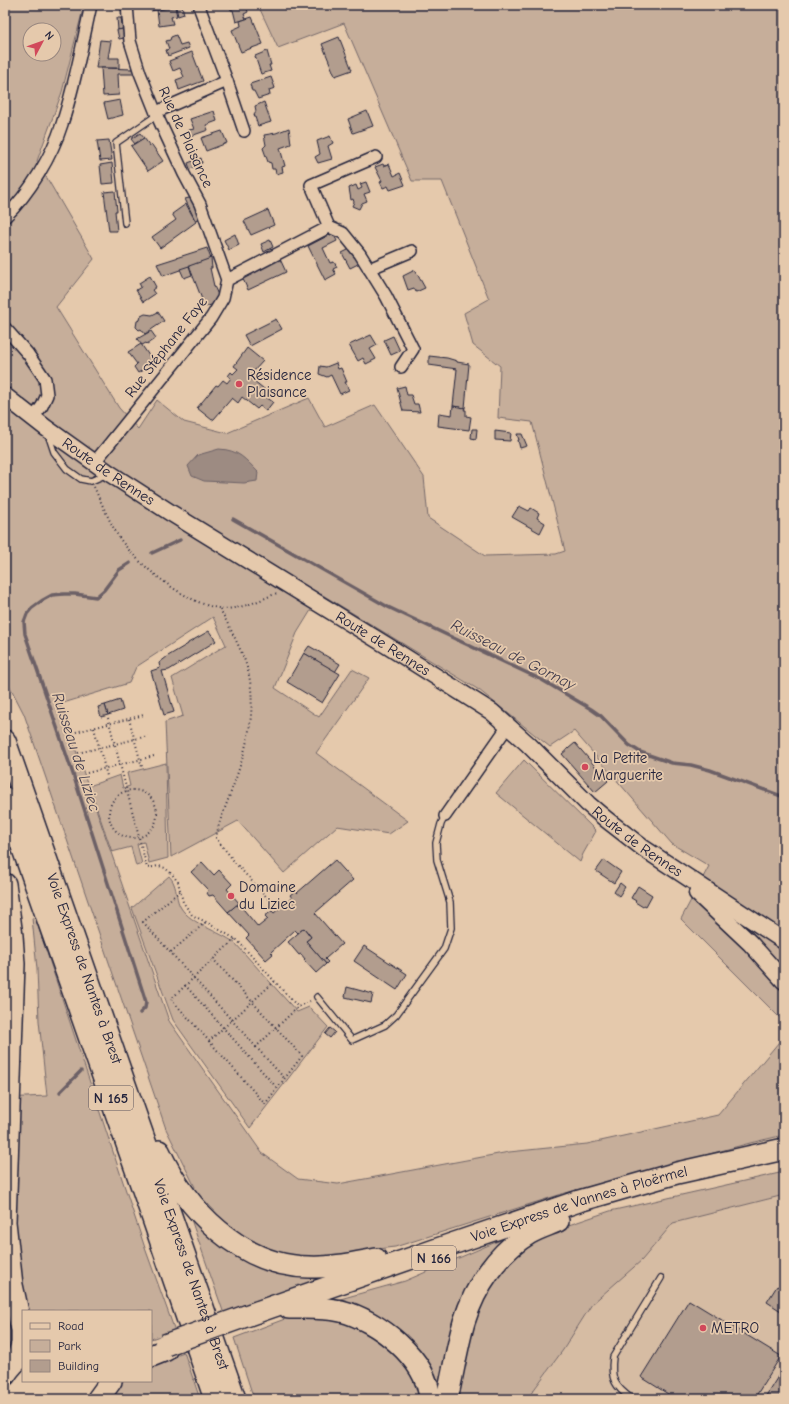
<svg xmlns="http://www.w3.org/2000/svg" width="789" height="1404" viewBox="0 0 789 1404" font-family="'Comic Neue',sans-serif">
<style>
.built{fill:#d6bca3}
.green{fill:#c6ae9a;stroke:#74686a;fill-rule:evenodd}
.water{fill:#9d8b82;stroke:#6c6166}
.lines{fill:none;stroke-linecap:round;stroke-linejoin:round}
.stream{stroke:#6c6166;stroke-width:3.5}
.building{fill:#b29d8e;stroke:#22223b}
.lane-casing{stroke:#22223b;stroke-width:8}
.street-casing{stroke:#22223b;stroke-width:14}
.secondary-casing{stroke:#22223b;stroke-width:19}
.highway-casing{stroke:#22223b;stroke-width:24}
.path{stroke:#22223b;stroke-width:2;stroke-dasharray:1 3;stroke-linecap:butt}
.lane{stroke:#e5c9ac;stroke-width:5.5}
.street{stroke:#e5c9ac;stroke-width:11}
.secondary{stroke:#e5c9ac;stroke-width:16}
.highway{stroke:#e5c9ac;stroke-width:21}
.highway-bridge-casing{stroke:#22223b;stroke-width:24;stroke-linecap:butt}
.highway-bridge{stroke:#e5c9ac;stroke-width:21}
.poi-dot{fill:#d1495b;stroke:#e5c9ac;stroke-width:1.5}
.labels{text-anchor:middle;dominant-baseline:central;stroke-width:3.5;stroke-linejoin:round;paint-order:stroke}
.shield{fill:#e5c9ac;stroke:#5c545d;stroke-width:1}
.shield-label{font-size:14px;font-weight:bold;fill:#22223b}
.street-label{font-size:15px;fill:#22223b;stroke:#e5c9ac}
.poi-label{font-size:15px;fill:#22223b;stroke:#e5c9ac;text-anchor:start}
.water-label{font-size:16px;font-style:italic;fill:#413c4d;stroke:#e5c9ac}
</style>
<rect width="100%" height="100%" fill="#e5c9ac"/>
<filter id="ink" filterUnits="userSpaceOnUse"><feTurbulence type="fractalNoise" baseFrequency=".025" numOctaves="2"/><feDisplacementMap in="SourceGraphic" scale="8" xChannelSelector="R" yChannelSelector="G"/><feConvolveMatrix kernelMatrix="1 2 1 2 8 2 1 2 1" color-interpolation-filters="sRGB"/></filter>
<g filter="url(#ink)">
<polygon class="built" points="784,1195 784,1399 527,1399 563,1350 592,1304 642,1260 674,1223"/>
<g class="green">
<path d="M5,5H84L62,92L37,161L94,259L56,307L119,408L138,429L157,400L184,422L227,433L309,398L325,427L375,405L424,477L428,518L485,556L556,554L565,551L532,422L498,418L500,366L473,345L464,313L489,299L442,181H412L344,23L278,48L258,5H784V1022L681,919L709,866L672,844L574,731L550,747L479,690L321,594L297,633L275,688L319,717L352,669L369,678L316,753L408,821L389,834L337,826L284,873L238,821L171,857L165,722L183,716L172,678L226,645L213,617L136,667L129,683L60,704L169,1021L262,1153L298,1179L338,1184L509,1152L587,1144L718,1115L784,1036V1135L750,1143L562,1194L395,1247L368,1250L347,1273L224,1314L186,1205L195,1187L166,1129L24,714L5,677ZM30,30H54V54H30Z"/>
<polygon points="524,760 596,831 583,854 580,862 496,793"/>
<polygon points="166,763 168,858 149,863 144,842 137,844 142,864 136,866 131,847 112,852 89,786 120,775 123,788 130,786 127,773"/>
<path d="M169,876C171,878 173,881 174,884C177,891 176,900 181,908C191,924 219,931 235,943L297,1012L309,1007L328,1027L250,1128L173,1020L132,908Z"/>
<polygon points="35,917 145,1248 175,1331 151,1339 151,1311 23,1311 23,1345 5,1359 5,1098 47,1096 39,1021 37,969 32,918"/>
<polygon points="784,1172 784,1195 673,1223 642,1260 592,1304 563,1350 527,1399 459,1399 470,1325 486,1287 528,1242 551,1231 610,1211"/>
<polygon points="510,1236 483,1268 442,1399 254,1399 234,1338 333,1301 405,1281"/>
<polygon points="184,1352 200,1399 107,1399 117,1384 122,1381 151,1381 151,1364"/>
</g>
<path class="water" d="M219,449C239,450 245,459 258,472L257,481L244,483L204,481L192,476L188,466L198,455Z"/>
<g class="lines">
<g class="stream">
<polyline points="233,519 388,607 542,680 591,709 601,716 629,745 640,752 672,763 691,765 710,770 784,797"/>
<polyline points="152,553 180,540"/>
<polyline points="130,563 119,570 104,590 96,597 75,594 64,594 52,595 43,600 32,608 27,614 24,622 25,634 74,777 146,1002 145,1008 140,1013"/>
<polyline points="60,1092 81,1071"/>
</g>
</g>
<g class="building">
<polygon points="150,5 167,5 168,8 151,11"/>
<polygon points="230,5 246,5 248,12 244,14 246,19 236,22 233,10 231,10"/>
<polygon points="182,6 184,14 178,16 176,7"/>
<polygon points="175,7 177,16 171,17 173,24 159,26 157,10"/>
<polygon points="252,17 263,44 241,52 232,30 241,26 240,21"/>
<polygon points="117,18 121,18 123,29 118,30"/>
<polygon points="123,29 124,38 119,39 117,30"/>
<polygon points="176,35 180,45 187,43 189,48 168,56 166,50 169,49 166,41 170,40 171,37"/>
<polygon points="339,37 352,70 335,76 322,44"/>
<polygon points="100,40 111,41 108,58 119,58 119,68 96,68"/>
<polygon points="267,51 271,65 269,65 271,71 261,74 255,56"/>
<polygon points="192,52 203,81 179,90 176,80 184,77 180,68 173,71 169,61"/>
<polygon points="101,68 133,69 135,74 118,74 119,95 103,96"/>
<polygon points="271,77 275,88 269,90 270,95 258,99 254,91 252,91 250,84"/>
<polygon points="120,100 123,115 108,119 104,103"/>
<polygon points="264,102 271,122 258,126 254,114 256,111 255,106"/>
<polygon points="214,111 217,121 206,125 208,130 191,136 189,130 194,129 190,119"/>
<polygon points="367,111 373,126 353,133 348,119"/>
<polygon points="289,128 291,144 280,148 285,166 282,167 283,172 276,174 275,169 272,169 271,163 268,162 263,148 266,145 264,135 276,133"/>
<polygon points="222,131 227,143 206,151 201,138"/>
<polygon points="140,133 144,138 135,144 131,139"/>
<polygon points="330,136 333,143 328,146 332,159 318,163 315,157 320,154 317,141"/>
<polygon points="144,138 150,146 152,145 163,161 148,171 131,146"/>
<polygon points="109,140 112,160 100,161 97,141"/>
<polygon points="201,158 202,163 195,165 196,167 190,169 188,163"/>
<polygon points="112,163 114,183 102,184 100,165"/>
<polygon points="383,164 384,166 389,164 394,176 400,173 405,185 390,190 388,186 383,188 380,182 382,181 375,167"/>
<polygon points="366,182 370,192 364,194 367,201 362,203 359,209 352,206 354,202 353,199 351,200 349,188 356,185 358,190 362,188 360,184"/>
<polygon points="115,191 117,211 115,211 117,231 109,231 104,192"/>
<polygon points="193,197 200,218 195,220 185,199"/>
<polygon points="186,204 196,222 160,248 152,237 176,220 172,214"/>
<polygon points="268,210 274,225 251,235 244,221"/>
<polygon points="333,233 337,241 323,248 330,263 334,262 337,267 333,269 336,274 325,280 308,246"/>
<polygon points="235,234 239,245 229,250 224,240"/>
<polygon points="270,240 273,247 264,252 261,244"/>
<polygon points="207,248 211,259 163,276 157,264"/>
<polygon points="350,249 360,263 350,268 342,253"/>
<polygon points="211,258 212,268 210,268 214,286 218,295 217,303 205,307 189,266"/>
<polygon points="280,259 286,272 248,290 242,277"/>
<polygon points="189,266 192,275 184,278 180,269"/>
<polygon points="415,270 425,288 416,292 414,288 408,290 403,276"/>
<polygon points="150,276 156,287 152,290 155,294 143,302 136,290 141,287 139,283"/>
<polygon points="158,312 164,321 145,334 141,329 139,330 136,327 137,321 140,320 141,316 145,314 152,315"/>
<polygon points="276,319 282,329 250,346 244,335"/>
<polygon points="151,331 156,338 147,344 146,343 142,345 137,339"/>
<polygon points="371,335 377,345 370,349 376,359 366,364 363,358 358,361 349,345"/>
<polygon points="393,336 400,351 391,355 384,340"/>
<polygon points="141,344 154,363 138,373 134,367 137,364 128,352"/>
<polygon points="247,348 263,361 254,371 252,370 248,376 269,393 266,397 273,402 266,411 260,406 257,409 242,397 238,403 232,398 214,419 212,420 197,408 216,385 218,386 223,380 227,383 231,378 228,376 231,372 233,374 238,369 234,366"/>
<polygon points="429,356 447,358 457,361 457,362 469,364 465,408 453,406 457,369 429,365"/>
<polygon points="336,363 338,369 341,368 347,382 345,382 349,390 340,394 331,375 327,377 319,374 320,366 326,367"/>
<polygon points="405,386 407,395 411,395 414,404 418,404 420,412 403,411 397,388"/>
<polygon points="453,406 465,408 464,410 466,410 466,416 471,417 469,430 438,426 439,413 452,415"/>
<polygon points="472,429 477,429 476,439 471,438"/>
<polygon points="495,431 511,433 510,441 495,440"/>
<polygon points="517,434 522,434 527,446 520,448 518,440 519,440"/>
<polygon points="519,506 529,511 531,508 539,513 537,518 545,523 540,533 512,517"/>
<polygon points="209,631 216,641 169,670 162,671 174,712 164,715 151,671 160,668 159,663 168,656 188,644 188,643"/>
<polygon points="309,646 340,664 335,672 304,653"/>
<polygon points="304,653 340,674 322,703 287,682"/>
<polygon points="120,700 123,710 108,715 105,705"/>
<polygon points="105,705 108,715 101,717 98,707"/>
<polygon points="575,743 608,781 595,792 562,754"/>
<polygon points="335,860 353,880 315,913 342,944 325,959 328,962 326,964 306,941 311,937 304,928 298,933 295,930 271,952 273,954 266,960 246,938 249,935 228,912 236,905 238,906 239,904 258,927 268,919 265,916 272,911 274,913 292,898 290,895 295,891 297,893"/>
<polygon points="604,860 621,872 614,883 596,871"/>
<polygon points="202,862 214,875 219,870 232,884 227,889 239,903 228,912 213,895 209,896 207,893 208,890 191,872"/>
<polygon points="620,883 625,887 619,896 614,892"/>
<polygon points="638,886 652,895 646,906 644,905 643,907 635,902 636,901 631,898"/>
<polygon points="304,928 311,937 306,941 326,964 316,973 304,960 305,959 301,954 299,955 288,942"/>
<polygon points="364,946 407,974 397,990 354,961"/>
<polygon points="347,987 373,994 371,1003 345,997"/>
<polygon points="330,1028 335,1032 330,1038 325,1034"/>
<polygon points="777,1286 784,1290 784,1313 767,1302"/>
<polygon points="689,1300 781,1356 754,1399 676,1399 641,1377"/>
<polygon points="782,1370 784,1371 784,1399 764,1399"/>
</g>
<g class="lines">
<g class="lane-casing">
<g id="lane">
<polyline points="125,223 116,143 157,115"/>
<polyline points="48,434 54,452 67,469 81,479 91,481 107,474"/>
<polyline points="317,997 352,1040 385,1025 396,1015 444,949 451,928 450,902 437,860 436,843 441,824 445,816"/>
<path d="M632,1399C615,1387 610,1379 613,1357L661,1278"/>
</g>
</g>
<g class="street-casing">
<g id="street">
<polyline points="127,5 130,41 140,73 158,118 184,174 200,204 227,280"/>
<polyline points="200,9 227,81"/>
<polyline points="156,112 227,81 244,131"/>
<path d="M5,217C29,194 52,156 62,124C75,85 82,45 91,5"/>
<polyline points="329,227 343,233 360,254 386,296 413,349 401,367"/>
<polyline points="369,269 412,251"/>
<polyline points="5,328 28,354 45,379 47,395 42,406 33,418"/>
<polyline points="94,463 211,318 223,298 227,280 329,227 311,185 376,157"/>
<polyline points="445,816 508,726"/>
</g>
</g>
<g class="secondary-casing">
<g id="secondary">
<path id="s1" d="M5,396L46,428L109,473L171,513L386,645L492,712L528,744L588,804L607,820L643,848L784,941"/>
<polyline points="697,893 750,943 784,981"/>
</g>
</g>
<g class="highway-casing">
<g id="highway">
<path id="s2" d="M5,741L235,1399"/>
<polyline points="5,798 141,1184 215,1399"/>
<polyline points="5,884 12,936 14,964 5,1222 12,1285 22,1330 22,1344 17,1360"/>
<path d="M159,1151C186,1209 240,1266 309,1267C332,1268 354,1263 376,1259"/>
<path d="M289,1308C306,1308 324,1307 341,1311C378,1320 427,1359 430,1399"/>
<path id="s3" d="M257,1312L449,1245L579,1201L677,1173L784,1149"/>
<polyline points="151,1356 166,1350"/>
<path d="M5,1375C10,1367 15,1361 23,1356"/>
<polyline points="98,1399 111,1381"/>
<path d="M447,1399C453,1373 457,1347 464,1322C475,1286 498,1252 530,1233C539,1228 549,1225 558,1221"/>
</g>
</g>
<g class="path">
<path d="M94,487C102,504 110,523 120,539C140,567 198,615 234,608C248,606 263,599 277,593"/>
<path d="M220,609C229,626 238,643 245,661C264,716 238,772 219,824L216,838L237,865L273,904"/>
<polyline points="108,718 147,868 159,866 165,868 172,874 178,882 183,902 192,915 206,922 237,940 298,1007 310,1001"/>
<polyline points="129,719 142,767"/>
<polyline points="94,728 107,776"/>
<polyline points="72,733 144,715"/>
<polyline points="78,753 148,736"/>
<polyline points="87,773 154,756"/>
<circle cx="133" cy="814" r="24"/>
<polyline points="180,891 143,922 256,1047 298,1007"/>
<polyline points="235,939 171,999 209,1041 275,981"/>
<polyline points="171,952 206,922"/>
<polyline points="185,985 277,1088"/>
<polyline points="209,1041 265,1104 302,1056 213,959"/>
<polyline points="256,1047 285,1079"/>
</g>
<use href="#lane" class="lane"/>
<use href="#street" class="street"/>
<use href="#secondary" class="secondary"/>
<use href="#highway" class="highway"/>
<g class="highway-bridge-casing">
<polyline id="highway-bridge" points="165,1345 257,1312"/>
</g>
<use href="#highway-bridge" class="highway-bridge"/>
</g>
</g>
<g class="poi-dot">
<circle cx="239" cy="384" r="4"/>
<circle cx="585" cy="767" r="4"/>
<circle cx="231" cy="896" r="4"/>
<circle cx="703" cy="1328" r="4"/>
</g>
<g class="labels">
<g class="shield">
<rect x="89" y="1086" width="44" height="24" rx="3"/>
<rect x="412" y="1246" width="44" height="24" rx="3"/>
</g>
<g class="shield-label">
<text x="111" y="1098">N 165</text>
<text x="434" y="1258">N 166</text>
</g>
<g class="street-label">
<text transform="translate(186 137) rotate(65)">Rue de Plaisance</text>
<text transform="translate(166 347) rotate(-52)">Rue Stéphane Faye</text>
<text stroke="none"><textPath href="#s1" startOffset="128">Route de Rennes</textPath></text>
<text stroke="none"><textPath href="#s1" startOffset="452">Route de Rennes</textPath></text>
<text stroke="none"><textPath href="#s1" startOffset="776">Route de Rennes</textPath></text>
<text stroke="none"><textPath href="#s2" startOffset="241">Voie Express de Nantes à Brest</textPath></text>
<text stroke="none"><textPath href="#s3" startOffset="340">Voie Express de Vannes à Ploërmel</textPath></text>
<text stroke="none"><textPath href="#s2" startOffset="565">Voie Express de Nantes à Brest</textPath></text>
</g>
<g class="poi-label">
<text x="247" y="375">Résidence<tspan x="247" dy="17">Plaisance</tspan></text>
<text x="593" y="758">La Petite<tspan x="593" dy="17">Marguerite</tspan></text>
<text x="239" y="887">Domaine<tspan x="239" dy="17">du Liziec</tspan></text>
<text x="711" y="1328">METRO</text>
</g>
<g class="water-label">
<text transform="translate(513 655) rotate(27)">Ruisseau de Gornay</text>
<text transform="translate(76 752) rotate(72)">Ruisseau de Liziec</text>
</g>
</g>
<rect width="789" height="1404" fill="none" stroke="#e5c9ac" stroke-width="20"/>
<rect x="10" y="10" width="769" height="1384" fill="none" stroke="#22223b" stroke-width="1.5" filter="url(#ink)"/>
<rect x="22" y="1310" width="130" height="72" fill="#e5c9ac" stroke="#97867f"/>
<rect x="30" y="1323" width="20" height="6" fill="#e5c9ac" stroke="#97867f"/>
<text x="58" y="1330" font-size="12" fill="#22223b">Road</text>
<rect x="30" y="1340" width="20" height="12" fill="#c6ae9a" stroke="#97867f"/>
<text x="58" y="1350" font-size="12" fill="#22223b">Park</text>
<rect x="30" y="1360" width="20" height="12" fill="#b29d8e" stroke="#97867f"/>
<text x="58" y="1370" font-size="12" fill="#22223b">Building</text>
<g transform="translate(42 42) rotate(49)"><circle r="19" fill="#e5c9ac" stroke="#97867f"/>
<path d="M0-3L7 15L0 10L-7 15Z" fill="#d1495b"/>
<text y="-6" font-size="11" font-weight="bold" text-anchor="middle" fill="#22223b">N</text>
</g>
</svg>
